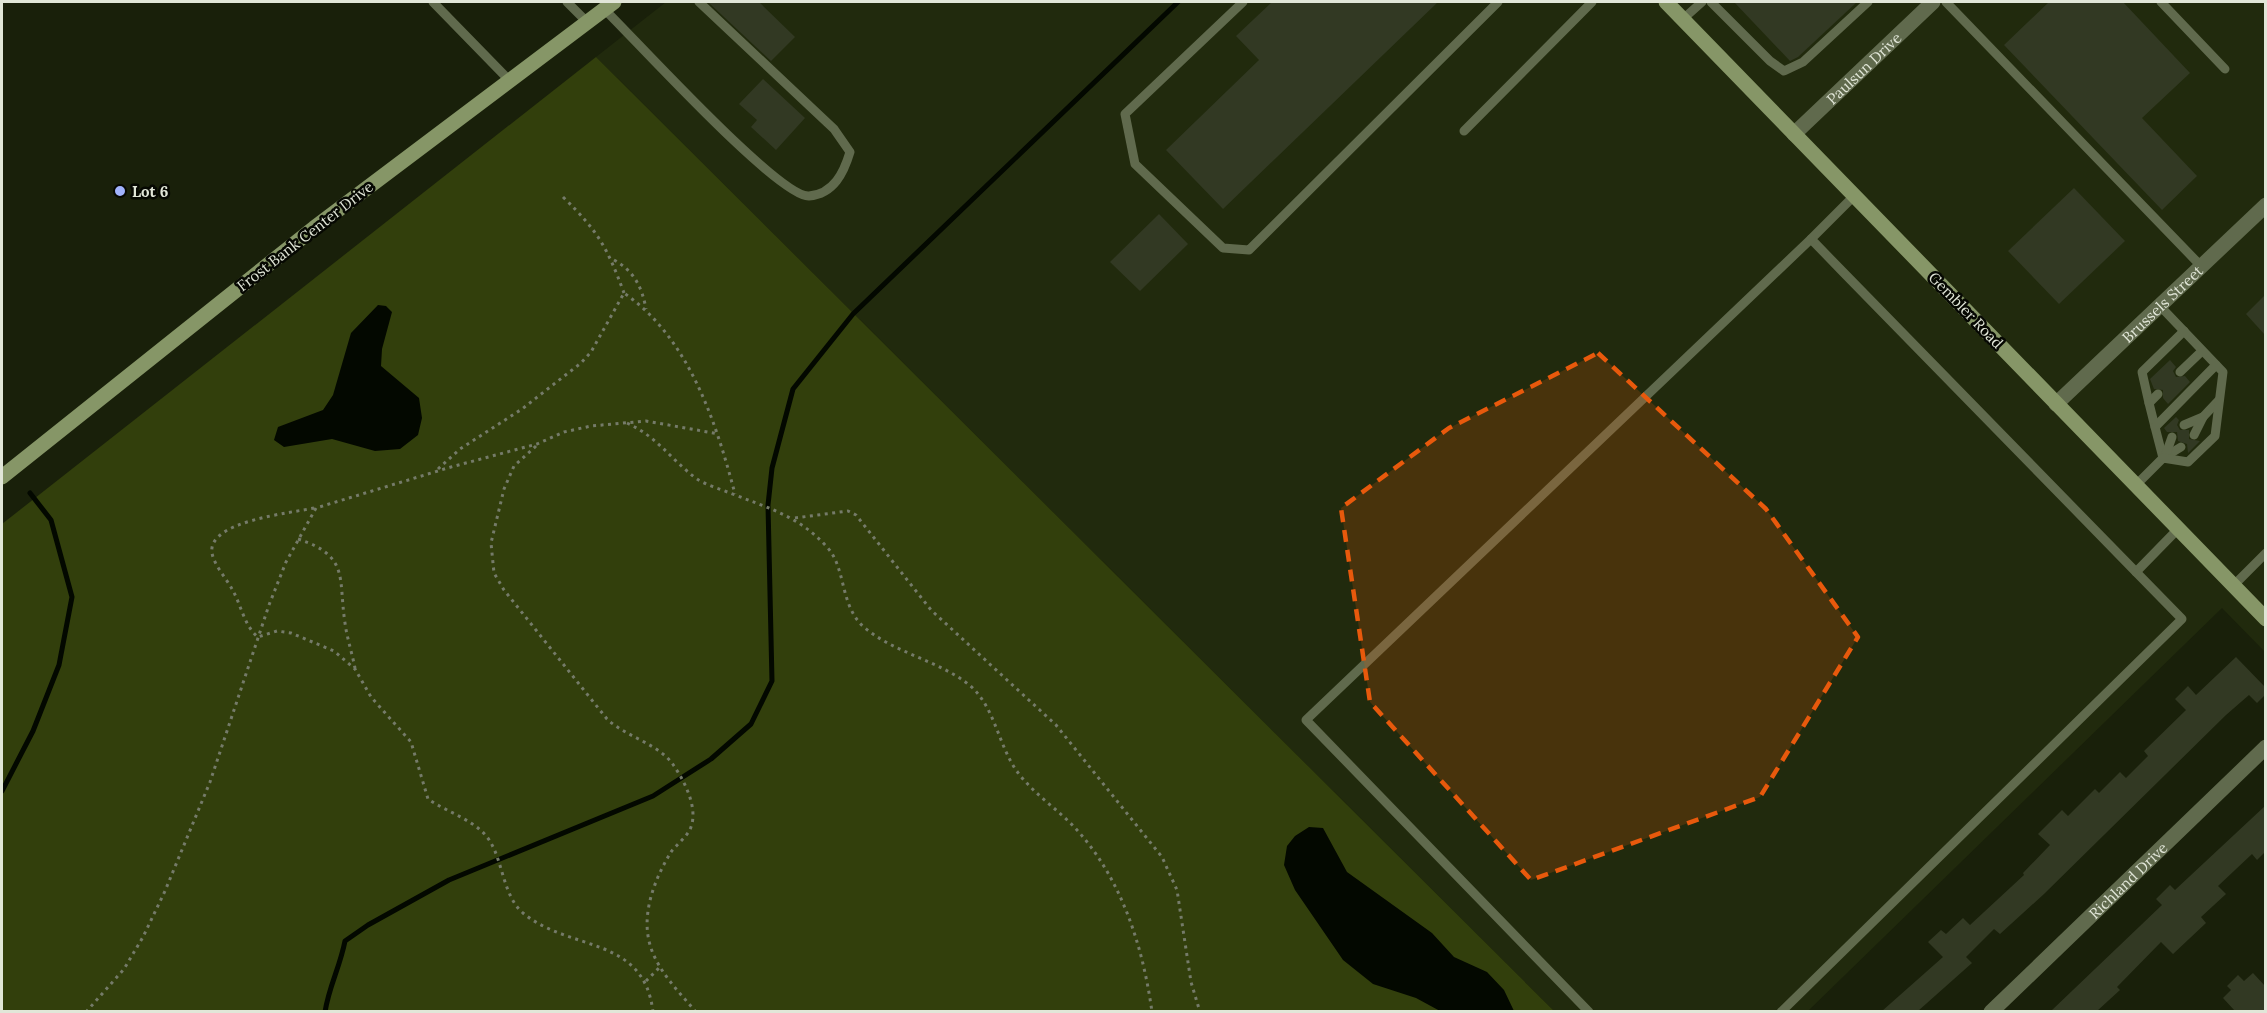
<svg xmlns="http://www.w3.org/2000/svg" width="2267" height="1013" viewBox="0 0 2267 1013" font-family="Lora,serif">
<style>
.built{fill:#212a0d}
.green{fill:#323f0c}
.water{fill:#030800}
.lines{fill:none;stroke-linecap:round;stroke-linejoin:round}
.stream{stroke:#030800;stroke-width:5}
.building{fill:#323923}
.path{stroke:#757b69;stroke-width:3;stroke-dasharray:3 4.5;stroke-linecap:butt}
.service{stroke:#606a4d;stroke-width:9}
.minor{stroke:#606a4d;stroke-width:15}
.secondary{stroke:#869667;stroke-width:15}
.marked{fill:#e8590c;fill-opacity:0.2;stroke:#e8590c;stroke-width:4.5;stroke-dasharray:12 8;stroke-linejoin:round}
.poi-dot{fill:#a1b3fd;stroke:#060802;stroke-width:2}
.labels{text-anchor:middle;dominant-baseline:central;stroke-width:5;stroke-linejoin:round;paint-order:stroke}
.street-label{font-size:15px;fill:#e1e6d8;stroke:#060802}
.poi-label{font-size:15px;font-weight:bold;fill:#e1e6d8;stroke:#060802;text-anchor:start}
</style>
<rect width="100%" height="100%" fill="#19200a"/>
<polygon class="built" points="666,2 2265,2 2265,652 2222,608 1808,1011 1554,1011 596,57"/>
<polygon class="green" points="596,57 1554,1011 2,1012 2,524"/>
<g class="water">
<polygon points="378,305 386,306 392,312 382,349 381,366 419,398 422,418 418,435 400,449 375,451 332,439 284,447 274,440 278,427 323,410 333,395 351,333"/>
<polygon points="1309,827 1323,828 1347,872 1432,933 1454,957 1487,972 1504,990 1514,1011 1440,1011 1416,998 1373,984 1343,960 1295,890 1284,865 1287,846 1295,836"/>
</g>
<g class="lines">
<g class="stream">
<polyline points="2,791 33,731 59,665 72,597 51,520 30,493"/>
<path d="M325,1012C329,986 340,967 345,941L368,925L449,880L653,796L711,759L751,724L772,681L768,505L772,468L793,389L853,314L1178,2"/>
</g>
</g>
<g class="building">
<polygon points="708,2 759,2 795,37 771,61"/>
<polygon points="1272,2 1438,2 1223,209 1166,150 1259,60 1236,36"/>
<polygon points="1734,2 1857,2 1798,57 1790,61"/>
<polygon points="2049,2 2123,2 2190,73 2142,118 2197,176 2162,210 2004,45"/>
<polygon points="763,79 805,118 776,150 751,127 757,120 739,104"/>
<polygon points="2074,188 2125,241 2059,304 2008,251"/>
<polygon points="1159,214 1188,244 1140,291 1110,262"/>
<polygon points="2265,295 2265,335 2246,314"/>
<polygon points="2170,360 2176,367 2173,371 2176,377 2185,376 2190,382 2168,404 2163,398 2163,390 2154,389 2150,379"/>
<polygon points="2176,417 2179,420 2177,425 2180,430 2189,430 2189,439 2200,441 2188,453 2187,444 2178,441 2177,432 2167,432 2164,428"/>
<polygon points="2236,657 2265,687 2265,695 2257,703 2249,695 2226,715 2044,894 2000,934 1994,929 1966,957 1972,963 1918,1011 1882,1011 1943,957 1928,942 1941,930 1946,934 1963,918 1970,925 2024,875 2023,873 2050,845 2038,834 2062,810 2068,816 2095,789 2099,793 2120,772 2126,778 2148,756 2144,751 2186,710 2175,699 2188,686 2196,695"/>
<polygon points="2265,806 2265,852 2257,860 2252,854 2218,886 2226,894 2201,917 2206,923 2173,954 2161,942 2117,987 2120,990 2097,1011 2051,1011 2162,905 2156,899 2170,885 2175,890"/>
<polygon points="2253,973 2265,986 2265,1011 2235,1011 2223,998 2231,990 2227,986 2238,975 2244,981"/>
</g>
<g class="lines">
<g class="path">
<path d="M563,197C598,231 607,247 624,293"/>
<path d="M614,260C634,271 642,287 646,309"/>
<path d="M627,423C659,438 670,459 697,479C706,485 720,489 730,493C768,508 799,516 827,547C847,569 839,606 865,628C895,653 937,660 968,684C994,704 998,744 1016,770C1033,794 1058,809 1077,830C1122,880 1143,947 1152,1012"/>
<path d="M536,446L514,466L504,489L491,543L494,573L504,590L607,719C626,737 660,744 674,766C685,782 698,808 691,827C688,836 677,844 671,852C654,880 640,916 651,948C659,972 679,992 696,1012"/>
<path d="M438,469L460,449L522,409L581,363L591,352L624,293C689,338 716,422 735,494"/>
<path d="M314,508C291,513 207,521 212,553C214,565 226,578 232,589C241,604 244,626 258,637L277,631L291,633L334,651L355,669L371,697L411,742L428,799C448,813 479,821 491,843C503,864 504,897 523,913C570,952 644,935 653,1012"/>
<polyline points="795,518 848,511 856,515 931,610 1056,725 1162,857 1177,890 1191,982 1200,1012"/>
<path d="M298,539C350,556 338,578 345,623C347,638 352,653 355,668"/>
<polyline points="646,981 660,967"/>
<polyline points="86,1012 124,969 143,937 165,891 210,782 269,605 286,562 316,508 451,467 537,444 564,432 591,426 646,421 719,434"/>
</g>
<g class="service">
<polyline points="433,2 509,80"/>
<polyline points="567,2 587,22"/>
<polyline points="1243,2 1125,114 1135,164 1223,248 1249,250 1498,2"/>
<polyline points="1711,2 1770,61 1784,71 1803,62 1868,2"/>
<polyline points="1946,2 2201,266"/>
<polyline points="2161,2 2225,69"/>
<path d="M604,9C634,38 779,198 809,196C834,194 844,172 850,152L834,129L699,2"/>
<polyline points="1683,19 1702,2"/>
<polyline points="1464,131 1592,2"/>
<polyline points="1854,196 1811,239 1843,272 2136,572 2178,529"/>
<polyline points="2180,372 2202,351"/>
<polyline points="2149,403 2142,372 2184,331"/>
<polyline points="2184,425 2203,417"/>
<polyline points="2155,427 2149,403 2158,394"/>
<polyline points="2194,435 2203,417 2219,400"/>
<polyline points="2181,447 2163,458 2155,427 2216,365"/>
<polyline points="2166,454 2172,437"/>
<polyline points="2135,486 2163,458 2188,462 2215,436 2223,372 2160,306"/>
<polyline points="2233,586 2266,553"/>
<polyline points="1589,1012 1306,720 1811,239"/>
<polyline points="1781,1012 2182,619 2136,572"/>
</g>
<g class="minor">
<path id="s1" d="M1794,134L1933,2"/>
<path id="s2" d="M2056,404L2266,205"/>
<path id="s3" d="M1991,1012L2266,747"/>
</g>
<g class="secondary">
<polyline points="1666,2 2266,619"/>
<polyline points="2,477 314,228 614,2"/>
</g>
</g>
<path class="marked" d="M1598,353L1766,509L1858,637L1760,797L1531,880L1370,702L1341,508L1449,428Z"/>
<circle class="poi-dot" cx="120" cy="191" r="6"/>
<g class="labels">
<g class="street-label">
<text stroke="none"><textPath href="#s1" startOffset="96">Paulsun Drive</textPath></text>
<text transform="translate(305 236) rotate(-38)">Frost Bank Center Drive</text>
<text stroke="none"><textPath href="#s2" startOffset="146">Brussels Street</textPath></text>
<text transform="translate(1966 310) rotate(46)">Gembler Road</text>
<text stroke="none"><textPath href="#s3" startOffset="190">Richland Drive</textPath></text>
</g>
<g class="poi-label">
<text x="132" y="191">Lot 6</text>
</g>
</g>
<rect width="2267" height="1013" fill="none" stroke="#e1e6d8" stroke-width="6"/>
</svg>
